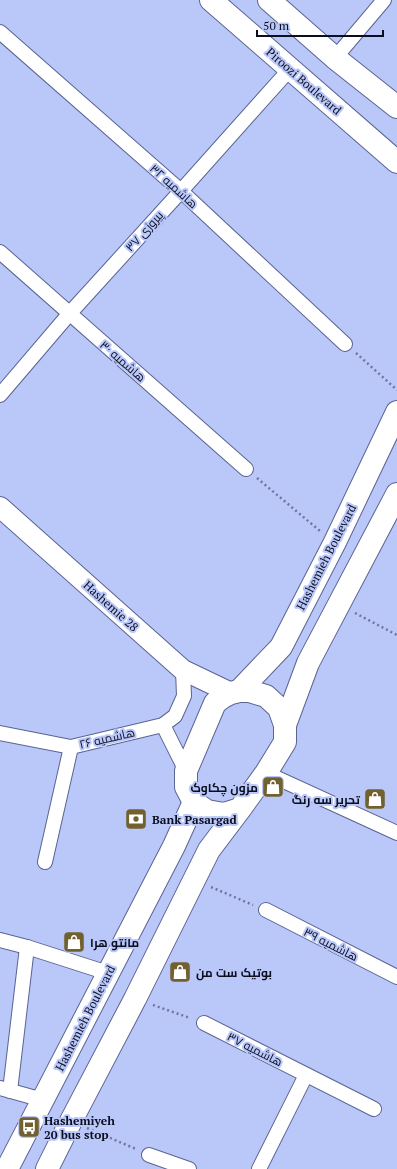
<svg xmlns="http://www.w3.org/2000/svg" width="397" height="1169" viewBox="0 0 397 1169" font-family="'PT Serif',Cairo,serif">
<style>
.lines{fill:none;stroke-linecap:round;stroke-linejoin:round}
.street-casing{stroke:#5a6491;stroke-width:16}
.secondary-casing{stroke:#5a6491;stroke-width:22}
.primary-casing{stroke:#5a6491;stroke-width:24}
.path{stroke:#6e779b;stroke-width:2.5;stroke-dasharray:2 3;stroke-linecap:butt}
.street{stroke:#fff;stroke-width:14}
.secondary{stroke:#fff;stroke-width:20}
.primary{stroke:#fff;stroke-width:22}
.labels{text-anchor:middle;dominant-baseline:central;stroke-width:4;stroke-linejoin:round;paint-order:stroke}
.street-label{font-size:12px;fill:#0a0e1f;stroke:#bac7f9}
.poi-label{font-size:12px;font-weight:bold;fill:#0a0e1f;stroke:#bac7f9;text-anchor:start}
</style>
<rect width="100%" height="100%" fill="#bac7f9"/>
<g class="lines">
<g class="street-casing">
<g id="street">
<polyline points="0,32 181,191 345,344"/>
<polyline points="335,58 384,0"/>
<polyline points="0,252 246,469"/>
<polyline points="0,395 70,313 181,191 290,69"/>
<polyline points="163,725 186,771"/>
<polyline points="0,733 71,747 163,725 175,716 184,696 183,670"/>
<polyline points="266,773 397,833"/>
<polyline points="45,862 71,747"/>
<polyline points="266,910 397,977"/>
<polyline points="0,940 27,947 108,973"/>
<polyline points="204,1023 374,1109"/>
<polyline points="0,1088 43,1100"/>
<polyline points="10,1091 27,947"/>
<polyline points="149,1155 189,1169"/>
<polyline points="259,1169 306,1075"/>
</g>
</g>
<g class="secondary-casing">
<polyline id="secondary" points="0,507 183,670 231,693"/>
</g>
<g class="primary-casing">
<g id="primary">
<polyline points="211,0 397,162"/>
<polyline points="269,0 335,58 397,107"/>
<polyline points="239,691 281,647 335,542 397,412"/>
<polyline points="285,725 308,663 397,494"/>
<polyline points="7,1169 174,846 194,802"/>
<polyline points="47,1169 71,1121 135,999 209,850 240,809 266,773 285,742 285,725 279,708 266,696 249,691 239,691 231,693 223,697 215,703 186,771 186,787 194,802 207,811 224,814 240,809"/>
</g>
</g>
<g class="path">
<polyline points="356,353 397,390"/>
<polyline points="257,478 320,531"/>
<polyline points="355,613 397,635"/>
<polyline points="211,887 253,905"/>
<polyline points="153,1005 190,1018"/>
<polyline points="87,1128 136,1149"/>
</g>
<use href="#street" class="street"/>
<use href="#secondary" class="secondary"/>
<use href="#primary" class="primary"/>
</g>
<defs>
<g id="shop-square" transform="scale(1.15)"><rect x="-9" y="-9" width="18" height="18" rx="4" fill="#70612e" stroke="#bac7f9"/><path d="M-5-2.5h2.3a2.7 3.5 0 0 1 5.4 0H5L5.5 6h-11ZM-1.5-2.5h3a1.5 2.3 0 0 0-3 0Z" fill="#fff"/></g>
<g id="bank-square" transform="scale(1.15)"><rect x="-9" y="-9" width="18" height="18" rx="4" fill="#70612e" stroke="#bac7f9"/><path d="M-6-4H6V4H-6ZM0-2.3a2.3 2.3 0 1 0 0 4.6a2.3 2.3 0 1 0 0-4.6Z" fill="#fff"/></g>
<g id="bus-square" transform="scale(1.15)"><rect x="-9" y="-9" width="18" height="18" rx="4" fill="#70612e" stroke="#bac7f9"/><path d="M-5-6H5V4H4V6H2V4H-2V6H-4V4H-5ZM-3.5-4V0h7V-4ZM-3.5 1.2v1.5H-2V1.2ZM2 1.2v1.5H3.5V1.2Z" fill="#fff"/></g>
</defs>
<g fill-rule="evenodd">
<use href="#shop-square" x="273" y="787"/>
<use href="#shop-square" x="375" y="799"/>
<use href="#bank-square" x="136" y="819"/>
<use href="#shop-square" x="74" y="942"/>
<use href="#shop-square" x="180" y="972"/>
<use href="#bus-square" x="29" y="1127"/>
</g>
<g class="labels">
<g class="street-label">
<text transform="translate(304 81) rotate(41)">Piroozi Boulevard</text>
<text transform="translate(174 186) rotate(42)">هاشمیه ۳۲</text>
<text transform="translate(144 231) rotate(-48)">پیروزی ۳۷</text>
<text transform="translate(123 361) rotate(41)">هاشمیه ۳۰</text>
<text transform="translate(326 557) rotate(-63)">Hashemieh Boulevard</text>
<text transform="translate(111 606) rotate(42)">Hashemie 28</text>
<text transform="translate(107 738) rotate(-13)">هاشمیه ۲۶</text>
<text transform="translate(331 944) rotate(27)">هاشمیه ۳۹</text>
<text transform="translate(85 1018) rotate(-63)">Hashemieh Boulevard</text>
<text transform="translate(255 1049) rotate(27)">هاشمیه ۳۷</text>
</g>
<g class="poi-label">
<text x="258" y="787" text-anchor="end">مزون چکاوک</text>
<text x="360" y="799" text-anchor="end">تحریر سه رنگ</text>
<text x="152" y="819">Bank Pasargad</text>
<text x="90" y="942">مانتو هرا</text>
<text x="196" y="972">بوتیک ست من</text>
<text x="44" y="1120">Hashemiyeh<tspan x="44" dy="14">20 bus stop</tspan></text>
</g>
</g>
<path d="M257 30v6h126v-6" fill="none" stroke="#0a0e1f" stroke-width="2"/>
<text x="263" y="30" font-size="12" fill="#0a0e1f" stroke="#bac7f9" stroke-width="3" paint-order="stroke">50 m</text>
</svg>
